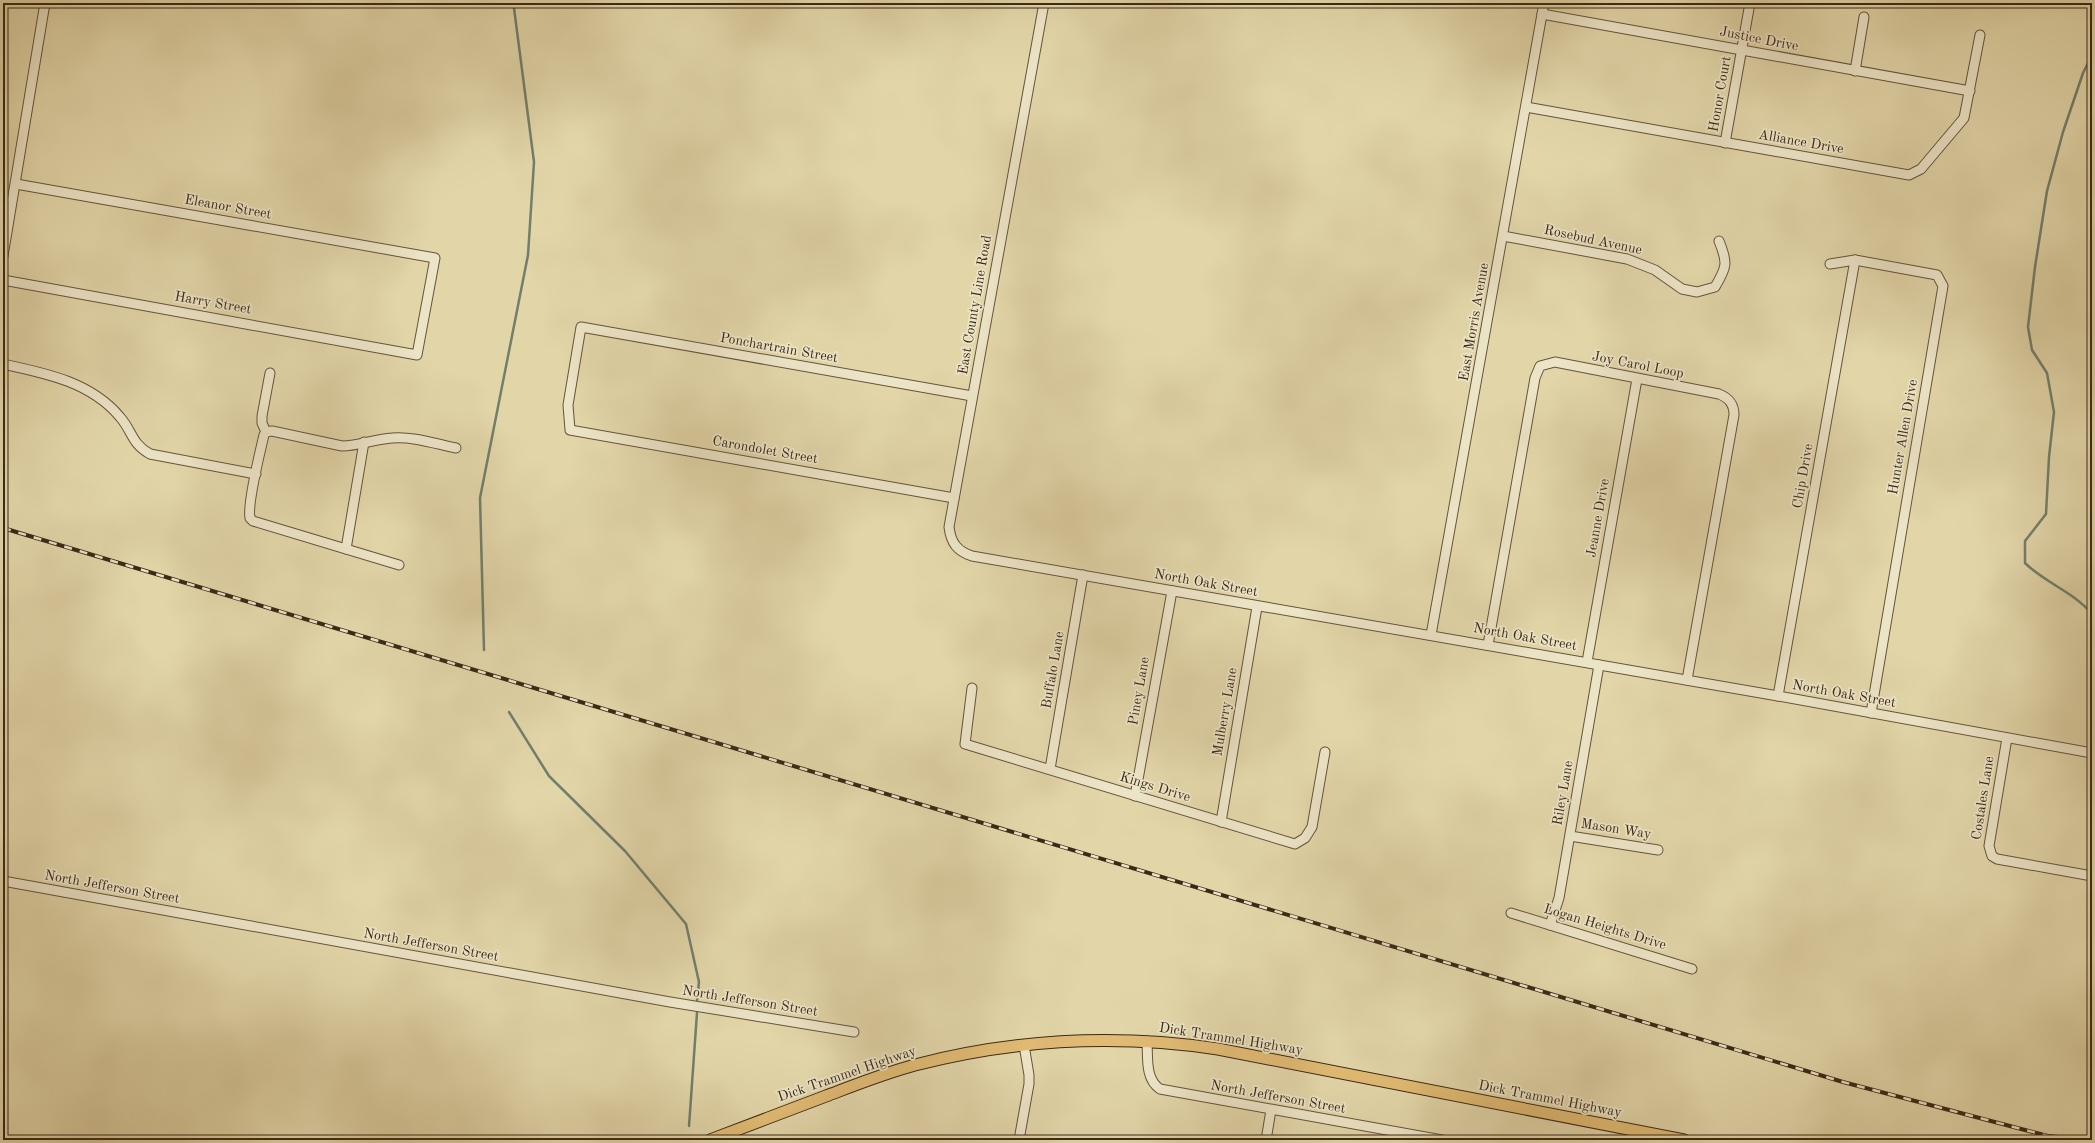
<svg xmlns="http://www.w3.org/2000/svg" width="2095" height="1143" viewBox="0 0 2095 1143" font-family="'Old Standard TT',serif">
<style>
.lines{fill:none;stroke-linecap:round;stroke-linejoin:round}
.stream{stroke:#717f6d;stroke-width:2.5}
.minor-casing{stroke:#65543b;stroke-width:11}
.major-casing{stroke:#3b2916;stroke-width:13}
.minor{stroke:#ece4c7;stroke-width:9}
.major{stroke:#e1bb74;stroke-width:11}
.rail-casing{stroke:#3b2916;stroke-width:4}
.rail{stroke:#ece4c7;stroke-width:2.5;stroke-dasharray:8;stroke-linecap:butt}
.labels{text-anchor:middle;dominant-baseline:central;stroke-width:3.5;stroke-linejoin:round;paint-order:stroke}
.street-label{font-size:14px;fill:#3b2916;stroke:#ece4c7}
</style>
<rect width="100%" height="100%" fill="#e2d6a9"/>
<filter id="stains"><feTurbulence type="fractalNoise" baseFrequency=".005" numOctaves="4"/><feColorMatrix values="0 0 0 0 .2 0 0 0 0 .09 0 0 0 0 .02 0 0 0 .5 -.17"/></filter>
<radialGradient id="worn" r=".72"><stop offset=".6" stop-color="#630" stop-opacity="0"/><stop offset="1" stop-color="#630" stop-opacity=".3"/></radialGradient>
<g class="lines">
<g class="stream">
<path d="M2092,55L2083,73L2063,132L2047,191L2035,267L2028,327L2032,350L2047,373L2054,412L2049,457L2046,514L2025,541V563C2045,583 2074,592 2092,614"/>
<polyline points="484,650 480,498 528,255 534,162 514,8 511,3"/>
<polyline points="509,712 549,776 625,851 686,924 699,982 697,1000"/>
<polyline points="689,1126 697,1013"/>
</g>
<g class="minor-casing">
<g id="minor">
<path d="M1044,3L949,527C951,543 957,551 972,556L1778,696L2092,753"/>
<polyline points="1542,14 1970,91"/>
<polyline points="1855,71 1864,17"/>
<polyline points="1526,107 1909,175 1921,169 1964,118 1980,35"/>
<polyline points="1725,143 1750,3"/>
<path d="M1503,236L1627,259L1655,270L1682,289L1697,292L1715,287C1727,267 1728,263 1719,241"/>
<polyline points="3,256 45,3"/>
<polyline points="1830,264 1855,260 1937,275 1943,286 1871,713"/>
<polyline points="3,280 417,355 435,258 16,184"/>
<path d="M3,364C45,373 91,382 120,417C133,432 131,443 150,454L256,474"/>
<path d="M270,373L262,416V423L266,432L264,435C260,452 247,504 250,518L253,521L399,565"/>
<path d="M266,432L272,431L342,446C359,446 375,439 392,438C412,436 436,444 456,448"/>
<polyline points="954,498 570,430 568,405 581,327 972,396"/>
<polyline points="346,549 364,442"/>
<polyline points="1431,635 1544,3"/>
<path d="M1488,645L1535,378L1540,366L1555,362L1719,394C1729,398 1734,404 1734,415L1687,680"/>
<polyline points="1587,662 1637,379"/>
<polyline points="972,688 965,744 1295,844 1305,838 1312,827 1325,752"/>
<polyline points="1778,696 1855,260"/>
<polyline points="2007,738 1989,846 1992,856 1997,859 2092,876"/>
<polyline points="1050,769 1083,575"/>
<polyline points="1135,796 1172,591"/>
<polyline points="1221,822 1257,607"/>
<polyline points="1570,836 1658,850"/>
<polyline points="3,881 670,1002 854,1032"/>
<polyline points="1511,913 1692,969"/>
<polyline points="1550,925 1559,898 1599,665"/>
<path d="M1147,1041C1148,1058 1145,1079 1160,1089L1442,1140"/>
<polyline points="1019,1140 1029,1084 1029,1075 1024,1045"/>
<polyline points="1266,1140 1271,1110"/>
</g>
</g>
<g class="major-casing">
<path id="major" d="M710,1140C749,1125 787,1111 826,1096C855,1085 885,1073 915,1065C1015,1039 1116,1034 1218,1049L1684,1140"/>
</g>
<use href="#minor" class="minor"/>
<use href="#major" class="major"/>
<g class="rail-casing">
<polyline id="rail" points="3,528 1843,1082 2048,1136 2090,1140"/>
</g>
<use href="#rail" class="rail"/>
</g>
<g class="labels">
<g class="street-label">
<text transform="translate(1759 39) rotate(11)">Justice Drive</text>
<text transform="translate(1720 94) rotate(-80)">Honor Court</text>
<text transform="translate(1801 142) rotate(10)">Alliance Drive</text>
<text transform="translate(228 207) rotate(10)">Eleanor Street</text>
<text transform="translate(1593 240) rotate(12)">Rosebud Avenue</text>
<text transform="translate(213 303) rotate(10)">Harry Street</text>
<text transform="translate(975 305) rotate(-80)">East County Line Road</text>
<text transform="translate(1474 322) rotate(-80)">East Morris Avenue</text>
<text transform="translate(779 348) rotate(10)">Ponchartrain Street</text>
<text transform="translate(1638 365) rotate(11)">Joy Carol Loop</text>
<text transform="translate(1903 437) rotate(-80)">Hunter Allen Drive</text>
<text transform="translate(765 450) rotate(10)">Carondolet Street</text>
<text transform="translate(1803 476) rotate(-80)">Chip Drive</text>
<text transform="translate(1598 518) rotate(-80)">Jeanne Drive</text>
<text transform="translate(1206 583) rotate(10)">North Oak Street</text>
<text transform="translate(1525 637) rotate(10)">North Oak Street</text>
<text transform="translate(1053 670) rotate(-80)">Buffalo Lane</text>
<text transform="translate(1139 691) rotate(-80)">Piney Lane</text>
<text transform="translate(1844 694) rotate(10)">North Oak Street</text>
<text transform="translate(1225 712) rotate(-80)">Mulberry Lane</text>
<text transform="translate(1155 787) rotate(17)">Kings Drive</text>
<text transform="translate(1563 793) rotate(-80)">Riley Lane</text>
<text transform="translate(1983 798) rotate(-81)">Costales Lane</text>
<text transform="translate(1616 829) rotate(9)">Mason Way</text>
<text transform="translate(112 887) rotate(10)">North Jefferson Street</text>
<text transform="translate(1605 927) rotate(17)">Logan Heights Drive</text>
<text transform="translate(431 945) rotate(10)">North Jefferson Street</text>
<text transform="translate(750 1001) rotate(9)">North Jefferson Street</text>
<text transform="translate(1231 1039) rotate(9)">Dick Trammel Highway</text>
<text transform="translate(847 1074) rotate(-19)">Dick Trammel Highway</text>
<text transform="translate(1278 1097) rotate(10)">North Jefferson Street</text>
<text transform="translate(1550 1099) rotate(11)">Dick Trammel Highway</text>
</g>
</g>
<rect width="2095" height="1143" fill="none" stroke="#e2d6a9" stroke-width="16"/>
<rect x="4" y="4" width="2087" height="1135" fill="none" stroke="#3b2916" stroke-width="2"/>
<rect x="8" y="8" width="2079" height="1127" fill="none" stroke="#3b2916"/>
<rect width="100%" height="100%" filter="url(#stains)"/>
<rect width="100%" height="100%" fill="url(#worn)"/>
</svg>
